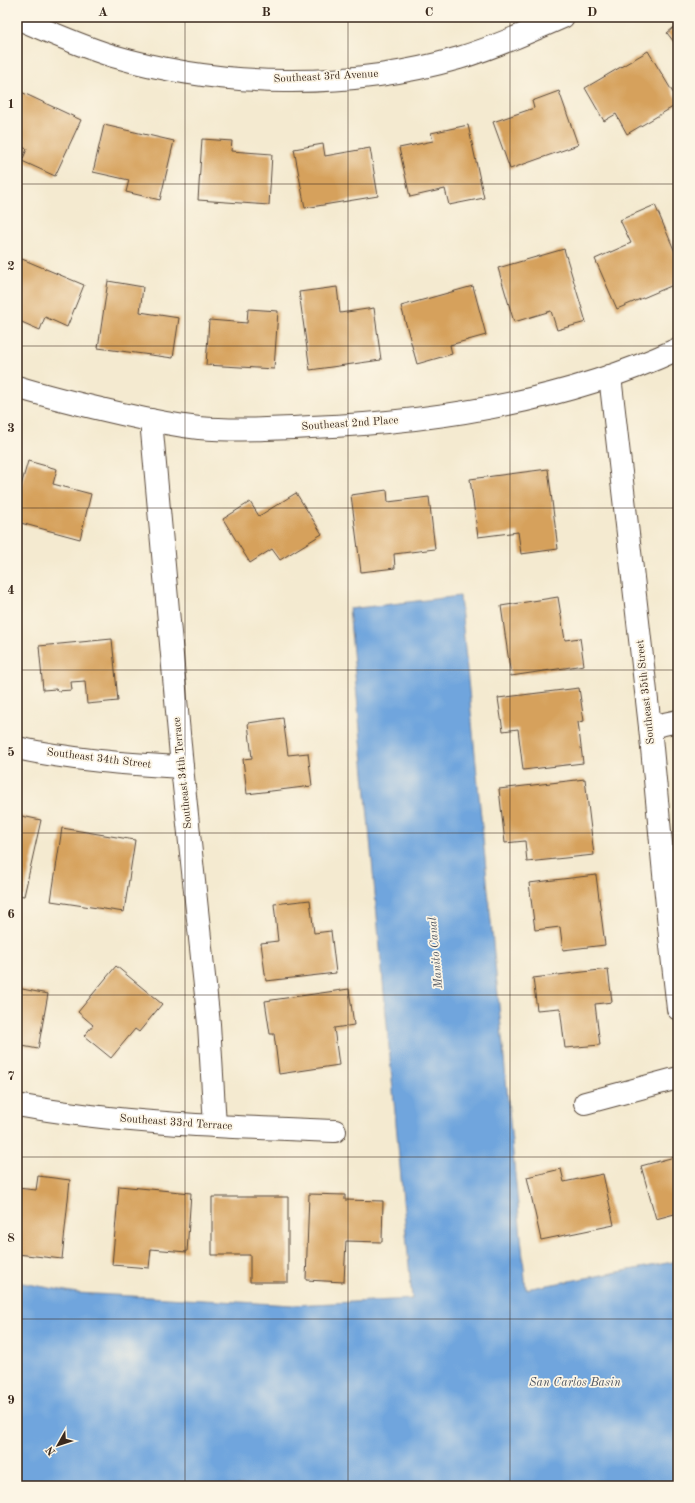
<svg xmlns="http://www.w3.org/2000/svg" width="695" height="1503" viewBox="0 0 695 1503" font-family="'Old Standard TT',serif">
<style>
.water{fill:#70a5dd;stroke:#56687e}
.building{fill:#d6a15c}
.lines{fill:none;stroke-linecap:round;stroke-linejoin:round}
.minor-casing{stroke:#574739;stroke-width:24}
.minor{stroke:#fff;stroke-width:22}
.grid{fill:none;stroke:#3b2a1e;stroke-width:1;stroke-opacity:0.55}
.labels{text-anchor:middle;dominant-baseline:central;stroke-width:3.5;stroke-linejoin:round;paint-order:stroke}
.street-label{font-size:11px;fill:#3b2a1e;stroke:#fcf5e5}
.water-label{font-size:12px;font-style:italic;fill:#4e5561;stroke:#fcf5e5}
.neatline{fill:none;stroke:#3b2a1e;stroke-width:1.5}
.grid-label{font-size:13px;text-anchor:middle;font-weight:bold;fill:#3b2a1e}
</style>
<rect width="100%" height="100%" fill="#fcf5e5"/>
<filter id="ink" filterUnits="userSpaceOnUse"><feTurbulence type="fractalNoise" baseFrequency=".025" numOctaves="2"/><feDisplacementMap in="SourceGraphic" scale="8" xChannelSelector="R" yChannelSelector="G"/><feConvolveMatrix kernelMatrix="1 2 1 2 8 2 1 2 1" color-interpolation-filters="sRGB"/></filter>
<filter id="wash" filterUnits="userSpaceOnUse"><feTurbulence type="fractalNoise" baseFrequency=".012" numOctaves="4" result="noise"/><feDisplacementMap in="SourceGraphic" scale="16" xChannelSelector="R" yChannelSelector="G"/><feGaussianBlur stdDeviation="0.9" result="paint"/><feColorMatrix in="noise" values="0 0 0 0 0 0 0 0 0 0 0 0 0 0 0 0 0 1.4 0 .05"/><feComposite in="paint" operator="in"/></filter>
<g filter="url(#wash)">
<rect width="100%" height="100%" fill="#f4ead0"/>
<polygon class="water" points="460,596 526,1289 678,1261 678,1486 17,1486 17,1282 77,1293 293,1305 412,1299 349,609"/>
<g id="blocks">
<g class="building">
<polygon points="678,24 678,47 667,33"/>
<polygon points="648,51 678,101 678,104 627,134 616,114 604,121 585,88"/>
<polygon points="17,90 81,120 55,176 22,161 27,149 17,145"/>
<polygon points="559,91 578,145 510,169 493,122 534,108 532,101"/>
<polygon points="104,125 174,141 160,200 126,192 129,180 93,172"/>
<polygon points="468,125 484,198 449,205 445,189 410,197 399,148 433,141 431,133"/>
<polygon points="202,139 232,141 231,151 272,154 269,205 198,200"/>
<polygon points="323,144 325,156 370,148 378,196 305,208 294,149"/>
<polygon points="655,205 678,259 678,283 617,309 595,259 631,243 620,220"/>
<polygon points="564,249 586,322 557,330 551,311 514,322 498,268"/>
<polygon points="22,259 84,285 67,327 45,317 40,330 17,320 17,271"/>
<polygon points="108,281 143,287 140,312 179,318 173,358 98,348"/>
<polygon points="473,286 486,335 450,345 452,354 417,364 401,306"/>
<polygon points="337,287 340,313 374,308 381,360 310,370 299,292"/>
<polygon points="248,309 278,311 274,369 206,365 209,320 247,323"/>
<polygon points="28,461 57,469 53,484 91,494 80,539 17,522 17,500"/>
<polygon points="548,469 558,549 521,554 518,532 478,537 470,479"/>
<polygon points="387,490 388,502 429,497 435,549 394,554 395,568 361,572 351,495"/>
<polygon points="296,493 322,534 280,560 272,549 250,563 223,519 250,502 259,516"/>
<polygon points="558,597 565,640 580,638 584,665 511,676 501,606"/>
<polygon points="112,639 118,701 87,704 85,681 71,682 72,690 57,691 56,689 43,690 39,646"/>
<polygon points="579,688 584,721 578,722 583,763 523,770 518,729 503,731 498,698"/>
<polygon points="283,718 288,755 308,753 312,786 247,794 243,759 252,758 248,723"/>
<polygon points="585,779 594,855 527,862 525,841 505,843 499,789"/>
<polygon points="17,815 41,820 24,896 17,895"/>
<polygon points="62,828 135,840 124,912 51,901"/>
<polygon points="596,875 605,945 563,950 560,927 535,930 529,883"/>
<polygon points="310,900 314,933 331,931 336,973 266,981 261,943 278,941 274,904"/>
<polygon points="116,966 162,1004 139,1032 135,1029 111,1058 84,1036 93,1025 78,1012"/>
<polygon points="608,969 612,1002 595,1004 600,1045 565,1048 560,1008 537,1010 533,978"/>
<polygon points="17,988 48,994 38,1049 17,1045"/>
<polygon points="349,989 354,1025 334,1028 339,1065 279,1074 274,1034 270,1034 265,1001"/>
<polygon points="678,1156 678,1213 656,1219 641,1166"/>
<polygon points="561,1169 564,1182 603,1174 614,1225 541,1240 527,1177"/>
<polygon points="38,1176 70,1180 62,1259 17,1254 17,1188 36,1190"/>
<polygon points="119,1186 191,1193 187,1252 151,1249 149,1268 112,1265"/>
<polygon points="309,1194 345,1195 345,1200 383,1201 382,1242 346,1241 344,1282 306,1280"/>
<polygon points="212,1197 288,1197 288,1282 250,1282 250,1255 212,1255"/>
</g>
</g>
</g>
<g filter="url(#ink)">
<use href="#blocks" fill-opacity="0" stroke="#574739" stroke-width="1"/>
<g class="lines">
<g class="minor-casing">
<g id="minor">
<path d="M17,18C49,32 80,46 113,56C223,88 349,90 459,58C495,47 529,32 563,17"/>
<polyline points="610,376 650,727 670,937 678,1009"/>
<path d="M17,387C52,398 87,406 122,414C148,420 173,425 199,428C236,431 274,429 311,427C436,422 564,402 678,349"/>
<polyline points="151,420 182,767 209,1024 215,1126"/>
<polyline points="650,727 678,721"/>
<path d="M17,748C71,760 127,764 182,767"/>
<polyline points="585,1103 678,1078"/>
<path d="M17,1105C122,1124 229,1127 335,1131"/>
</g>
</g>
<use href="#minor" class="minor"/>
</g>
</g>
<path class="grid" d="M185,17V1486M348,17V1486M510,17V1486M17,184H678M17,346H678M17,508H678M17,670H678M17,833H678M17,995H678M17,1157H678M17,1319H678"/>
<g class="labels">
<g class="street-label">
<text transform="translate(326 77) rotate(-3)">Southeast 3rd Avenue</text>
<text transform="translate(350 424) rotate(-4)">Southeast 2nd Place</text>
<text transform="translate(646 692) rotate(-96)">Southeast 35th Street</text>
<text transform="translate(99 759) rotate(7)">Southeast 34th Street</text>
<text transform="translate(183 773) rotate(-96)">Southeast 34th Terrace</text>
<text transform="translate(176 1123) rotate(4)">Southeast 33rd Terrace</text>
</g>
<g class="water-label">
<text transform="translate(436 953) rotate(-95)">Manito Canal</text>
<text x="575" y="1383">San Carlos Basin</text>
</g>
</g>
<rect width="695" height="1503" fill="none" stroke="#fcf5e5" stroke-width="44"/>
<g transform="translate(58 1445) rotate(231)" stroke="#fcf5e5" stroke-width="3" paint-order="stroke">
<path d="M0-3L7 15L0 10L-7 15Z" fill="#3b2a1e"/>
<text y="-6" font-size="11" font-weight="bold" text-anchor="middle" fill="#3b2a1e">N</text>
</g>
<rect x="22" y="22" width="651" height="1459" class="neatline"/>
<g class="grid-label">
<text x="103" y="16">A</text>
<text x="266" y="16">B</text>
<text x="429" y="16">C</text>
<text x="592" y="16">D</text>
<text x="11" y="108">1</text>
<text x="11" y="270">2</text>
<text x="11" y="432">3</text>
<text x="11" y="594">4</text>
<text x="11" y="756">5</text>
<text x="11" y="918">6</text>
<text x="11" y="1080">7</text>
<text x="11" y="1242">8</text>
<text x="11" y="1404">9</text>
</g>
</svg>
